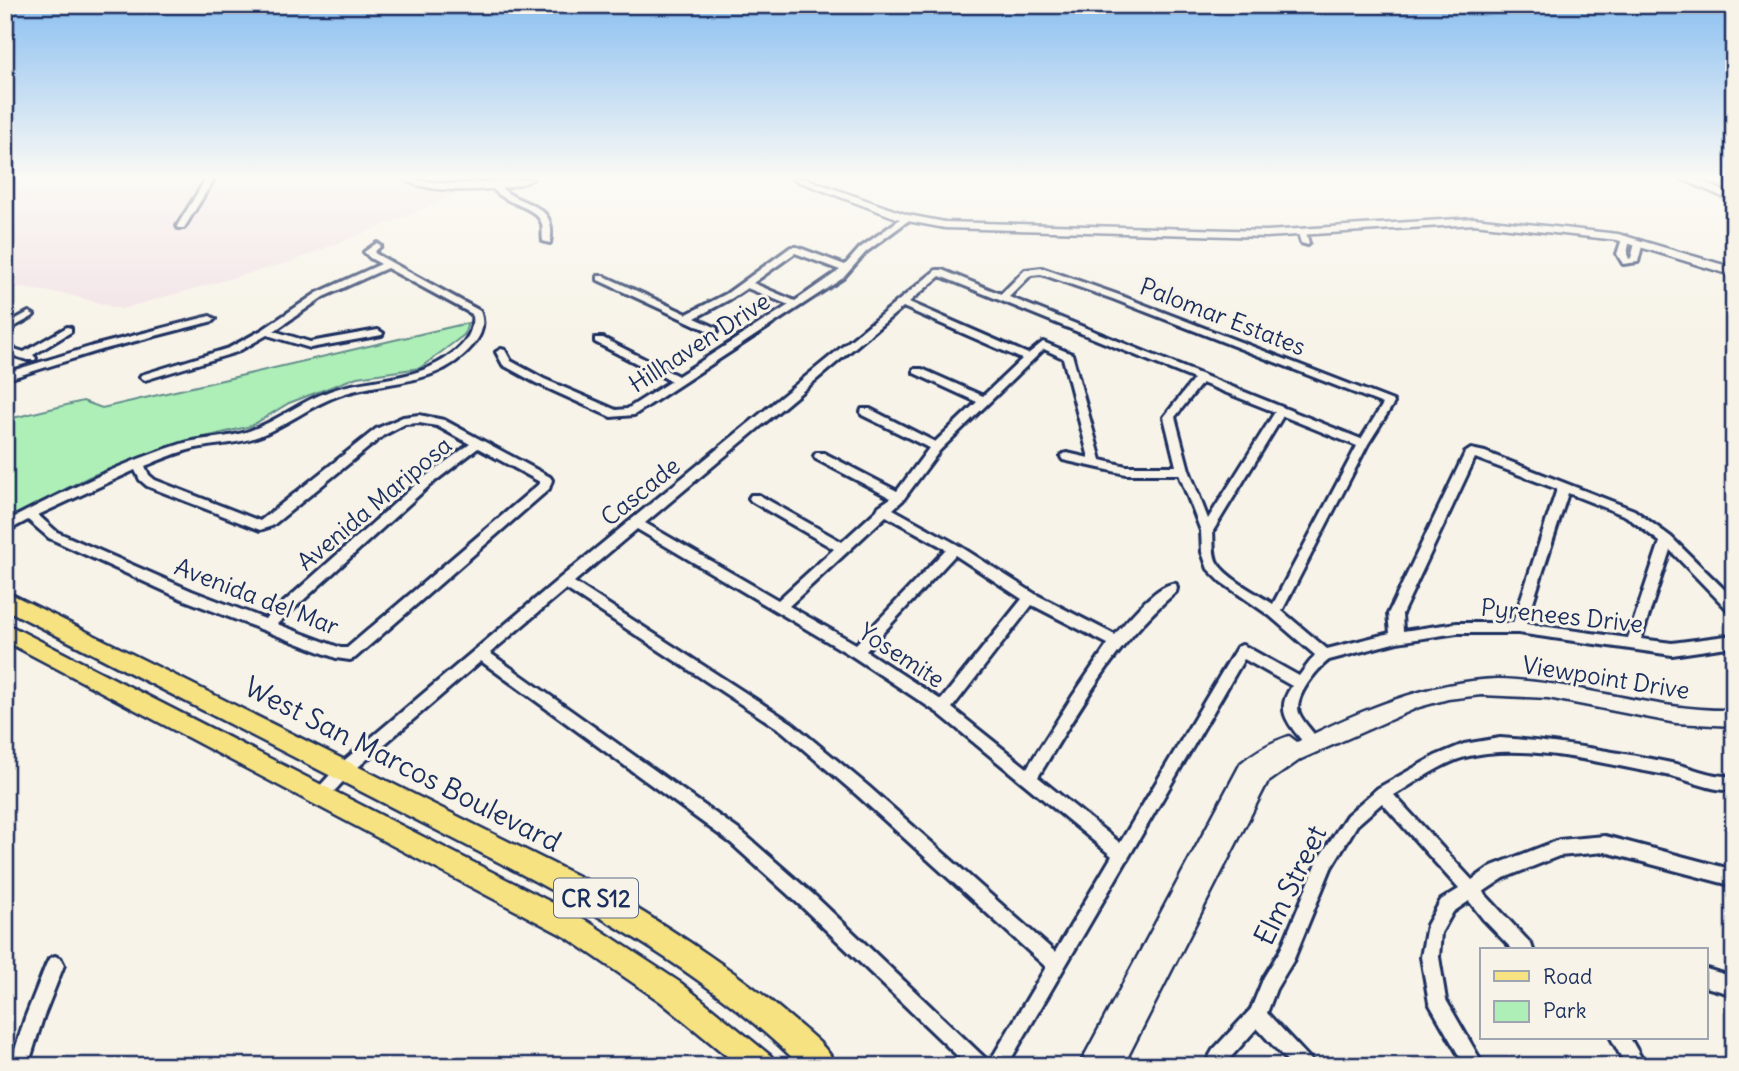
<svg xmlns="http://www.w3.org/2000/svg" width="1739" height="1071" viewBox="0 0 1739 1071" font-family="Delius,sans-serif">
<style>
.built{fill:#f2e2e6}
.green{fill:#aeefb8;stroke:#648f8b;stroke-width:2}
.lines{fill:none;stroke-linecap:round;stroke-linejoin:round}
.street-casing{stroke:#1b2f5e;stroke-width:6}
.secondary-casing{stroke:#1b2f5e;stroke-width:5}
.primary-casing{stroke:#1b2f5e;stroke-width:5}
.street{fill:#f7f3e8;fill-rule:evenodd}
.secondary{fill:#f7f3e8;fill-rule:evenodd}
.primary{fill:#f7e281;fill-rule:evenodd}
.labels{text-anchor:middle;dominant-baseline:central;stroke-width:6;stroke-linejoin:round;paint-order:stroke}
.shield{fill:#f7f3e8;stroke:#5d6a87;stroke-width:2}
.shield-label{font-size:23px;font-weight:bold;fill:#1b2f5e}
.street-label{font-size:24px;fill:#1b2f5e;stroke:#f7f3e8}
.near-street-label{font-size:28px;fill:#1b2f5e;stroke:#f7f3e8}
</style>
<rect width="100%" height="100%" fill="#f7f3e8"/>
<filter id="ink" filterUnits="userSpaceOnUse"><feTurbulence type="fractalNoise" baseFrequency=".0143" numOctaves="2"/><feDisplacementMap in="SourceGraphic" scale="14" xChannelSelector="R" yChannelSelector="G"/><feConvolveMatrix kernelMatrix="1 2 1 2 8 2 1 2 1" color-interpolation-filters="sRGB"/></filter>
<g filter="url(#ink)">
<polygon class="built" points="5,179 489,179 395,221 287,263 121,309 66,294 5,286"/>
<polygon class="green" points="468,323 464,335 420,368 357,377 289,403 251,426 168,446 89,477 5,520 5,421 13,418 83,401 102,408"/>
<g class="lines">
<g class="street-casing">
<g id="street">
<polygon points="206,179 214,179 184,228 178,228 177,226"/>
<path d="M490,182H496C514,209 559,197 550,243L543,241C542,235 543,229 542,224C536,204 503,206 489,184Z"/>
<path d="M906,215L910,218L909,220L866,252L843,278L634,415L611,417L536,383L503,365L496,352L501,349L505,350L511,361L544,379L616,410L627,409L671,381L595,342V338H603L678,376L789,305L747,288L732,298L695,318L717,328V332L713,333L598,280V276H604L687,314L726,294L791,247H797L845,265L860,248ZM795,253L840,270L795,301L753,283Z"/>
<polygon points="1302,230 1306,233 1309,243 1308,245 1301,243 1298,233"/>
<polygon points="1626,236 1630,239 1627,254 1629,259 1631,258 1636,240 1643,242 1638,262 1623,264 1617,254 1622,239"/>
<path d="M377,243L381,246L374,252L376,254L480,311C485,324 482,335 473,345C438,388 386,379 340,395C311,405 287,425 259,436C238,444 217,444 196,448C178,452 162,459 145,466L149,475L155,480L260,521L376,429L403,417L419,415L444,420L550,477L552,480L549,489L355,658L350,660L336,658L182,599L49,538L28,520L13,528H5V522C62,493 120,463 181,444C203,437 227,439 249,431C278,421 301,401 330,391C366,378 404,382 438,363C457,352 475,338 472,314L387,268L323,297L274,331L310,342L378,330L383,333L382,335L310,348L267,335L237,352L145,380L140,377L141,375L229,348L262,330L317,293L381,264L370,258L364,252ZM419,423L437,426L470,444L422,479L265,619L192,591L57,532L38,515L135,470L140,480L147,486L260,530L272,526L384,435L405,424ZM478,448L540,482L539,484L347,648H341L277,624L430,485Z"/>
<path d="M1042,268L1119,295L1393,401L1394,403L1368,444L1282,611L1327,649L1390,633L1388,614L1465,453L1471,449L1485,452L1634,510L1671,537L1734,599V612L1729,611L1670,550L1641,639L1672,643L1734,635V646L1672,655L1518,633H1457L1397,642L1329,660C1317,669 1291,699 1300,715C1305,725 1314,732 1319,742L1317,747L1312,748L1307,747C1291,726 1273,712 1292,686L1244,659L1007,1066H968L803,908L731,843L481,661L350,774L327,799L322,801L317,799L314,794L317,789L340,764L560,578L936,270H942L1001,294L1025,270ZM1041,274L1113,299L1383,404L1361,439L1009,297L1031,275ZM940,276L1194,379L1164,417L1176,466H1126L1101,460L1072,354L1043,342L1028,354L909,302ZM903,307L1022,359L983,396L922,369H914V373L977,402L935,442L870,409H862L861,412L862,415L929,448L897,491L824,453H816L814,456L816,459L891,498L879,506L877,510L842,542L759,495H751L749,498L751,501L834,549L778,600L645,523ZM1044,349L1063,358L1089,458L1067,453L1063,454L1061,457L1063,460L1126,474H1179L1201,531L1202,552L1208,569L1221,582L1270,616L1315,655L1299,676L1247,647L1242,645L1237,647L1120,843L1038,777C1079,710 1115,643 1176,592L1177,588L1176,584C1159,581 1126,622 1115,635L1035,594L958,545L893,509L903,500L940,450ZM1202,383L1275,412L1208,519L1189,470L1175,417ZM1283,416L1357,446L1273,604C1258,594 1228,579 1218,564C1212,556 1214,541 1213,531ZM1475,458L1557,489L1513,623H1457L1403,631L1402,614ZM1568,493L1626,516L1660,542L1628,638L1526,624ZM886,516L946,549L856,644L789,606ZM637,529L852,656L938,713L1112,856L1055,952L868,786L792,723L574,582ZM955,555L1022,599L941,700L866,651ZM566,589L782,731L858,796L1046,967L989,1063L987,1060L815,896L743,833L490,653ZM1032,605L1108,644L1072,697L1027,768L952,708Z"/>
<polygon points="29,312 34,315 32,317 5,332 5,325"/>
<polygon points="210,316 215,319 213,321 101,350 5,380 5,373 93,346"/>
<polygon points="67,327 71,328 71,332 33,355 36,358 35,360 27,360 5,353 5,346 24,352"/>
<path d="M1500,738C1558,742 1614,751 1671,763C1692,767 1712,778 1734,776V790C1711,792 1689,779 1666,775C1607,765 1524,741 1465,757C1440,764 1417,782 1394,795L1472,880L1492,866L1559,840L1605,836L1734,870V886L1605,852L1559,856L1504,878L1483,892L1531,944L1533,950H1513L1483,919L1469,901L1453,912L1441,933L1439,957L1446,1000L1484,1066H1465L1429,1003L1421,957L1427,925L1441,900L1459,889L1382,803L1357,825L1331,868L1293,961L1276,989L1267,1013L1311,1060L1314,1066H1292L1257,1028L1223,1066H1204L1213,1050L1251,1009L1264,977L1281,949L1319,858L1347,815L1378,788L1435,756L1464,744Z"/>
<polygon points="55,956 61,959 64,965 43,1018 28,1066 10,1066 25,1018 46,965 49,959"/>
<polygon points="1706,969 1734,977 1734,995 1706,987"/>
<polygon points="1611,1038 1630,1038 1646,1066 1626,1066"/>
</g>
</g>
<g class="secondary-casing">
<g id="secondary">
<path d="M404,179L453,184L533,179C512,193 424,195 404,179Z"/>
<polygon points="792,179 807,179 908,215 945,222 1266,231 1474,218 1618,234 1734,268 1734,276 1617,240 1474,224 1266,237 945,228 902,220"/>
<polygon points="1682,179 1696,179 1734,195 1734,202"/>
<path d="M1498,679C1578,681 1654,712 1734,710V726L1676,723L1548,698L1481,695L1448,699L1419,707L1301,759L1267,783L1123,1066H1079L1241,763C1256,751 1271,742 1289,736L1297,742C1359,711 1429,681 1498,679Z"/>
</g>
</g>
<g class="primary-casing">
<g id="primary">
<path d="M5,591L604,889C672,929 737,971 797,1023C811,1035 829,1048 836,1066H801C687,954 545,886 405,814C272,746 139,677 5,609Z"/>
<polygon points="5,623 584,919 681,983 771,1056 775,1066 739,1066 661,1002 566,937 5,641"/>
</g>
</g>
<use href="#street" class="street"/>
<use href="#secondary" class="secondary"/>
<use href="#primary" class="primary"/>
</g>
</g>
<linearGradient id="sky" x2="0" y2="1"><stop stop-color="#8cc0f1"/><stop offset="0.54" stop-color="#fbfaf5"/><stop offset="1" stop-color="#fbfaf5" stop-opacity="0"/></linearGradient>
<rect width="1739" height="329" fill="url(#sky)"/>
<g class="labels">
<rect class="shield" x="554" y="878.5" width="84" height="39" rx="5"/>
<g class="shield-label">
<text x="596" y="898">CR S12</text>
</g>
<g class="street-label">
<text transform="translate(1223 316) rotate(21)">Palomar Estates</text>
<text transform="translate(699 342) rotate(-33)">Hillhaven Drive</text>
<text transform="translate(640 491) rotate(-39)">Cascade</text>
<text transform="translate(374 503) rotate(-40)">Avenida Mariposa</text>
<text transform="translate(257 596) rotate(21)">Avenida del Mar</text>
<text transform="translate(1562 615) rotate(6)">Pyrenees Drive</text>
<text transform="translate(902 655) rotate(33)">Yosemite</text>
<text transform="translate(1606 677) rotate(9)">Viewpoint Drive</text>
</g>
<g class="near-street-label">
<text transform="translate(403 764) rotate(27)">West San Marcos Boulevard</text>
<text transform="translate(1290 885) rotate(-64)">Elm Street</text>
</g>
</g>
<rect width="1739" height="1071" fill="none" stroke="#f7f3e8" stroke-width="28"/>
<rect x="14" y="14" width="1711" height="1043" fill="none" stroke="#1b2f5e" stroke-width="2.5" filter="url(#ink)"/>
<rect x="1480" y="948" width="228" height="91" fill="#f7f3e8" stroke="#9fa5b1" stroke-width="2"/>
<rect x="1494" y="971" width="35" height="10" fill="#f7e281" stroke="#9fa5b1" stroke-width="2"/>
<text x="1543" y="984" font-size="21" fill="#1b2f5e">Road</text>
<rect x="1494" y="1001" width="35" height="21" fill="#aeefb8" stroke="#9fa5b1" stroke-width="2"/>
<text x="1543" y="1018" font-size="21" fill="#1b2f5e">Park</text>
</svg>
